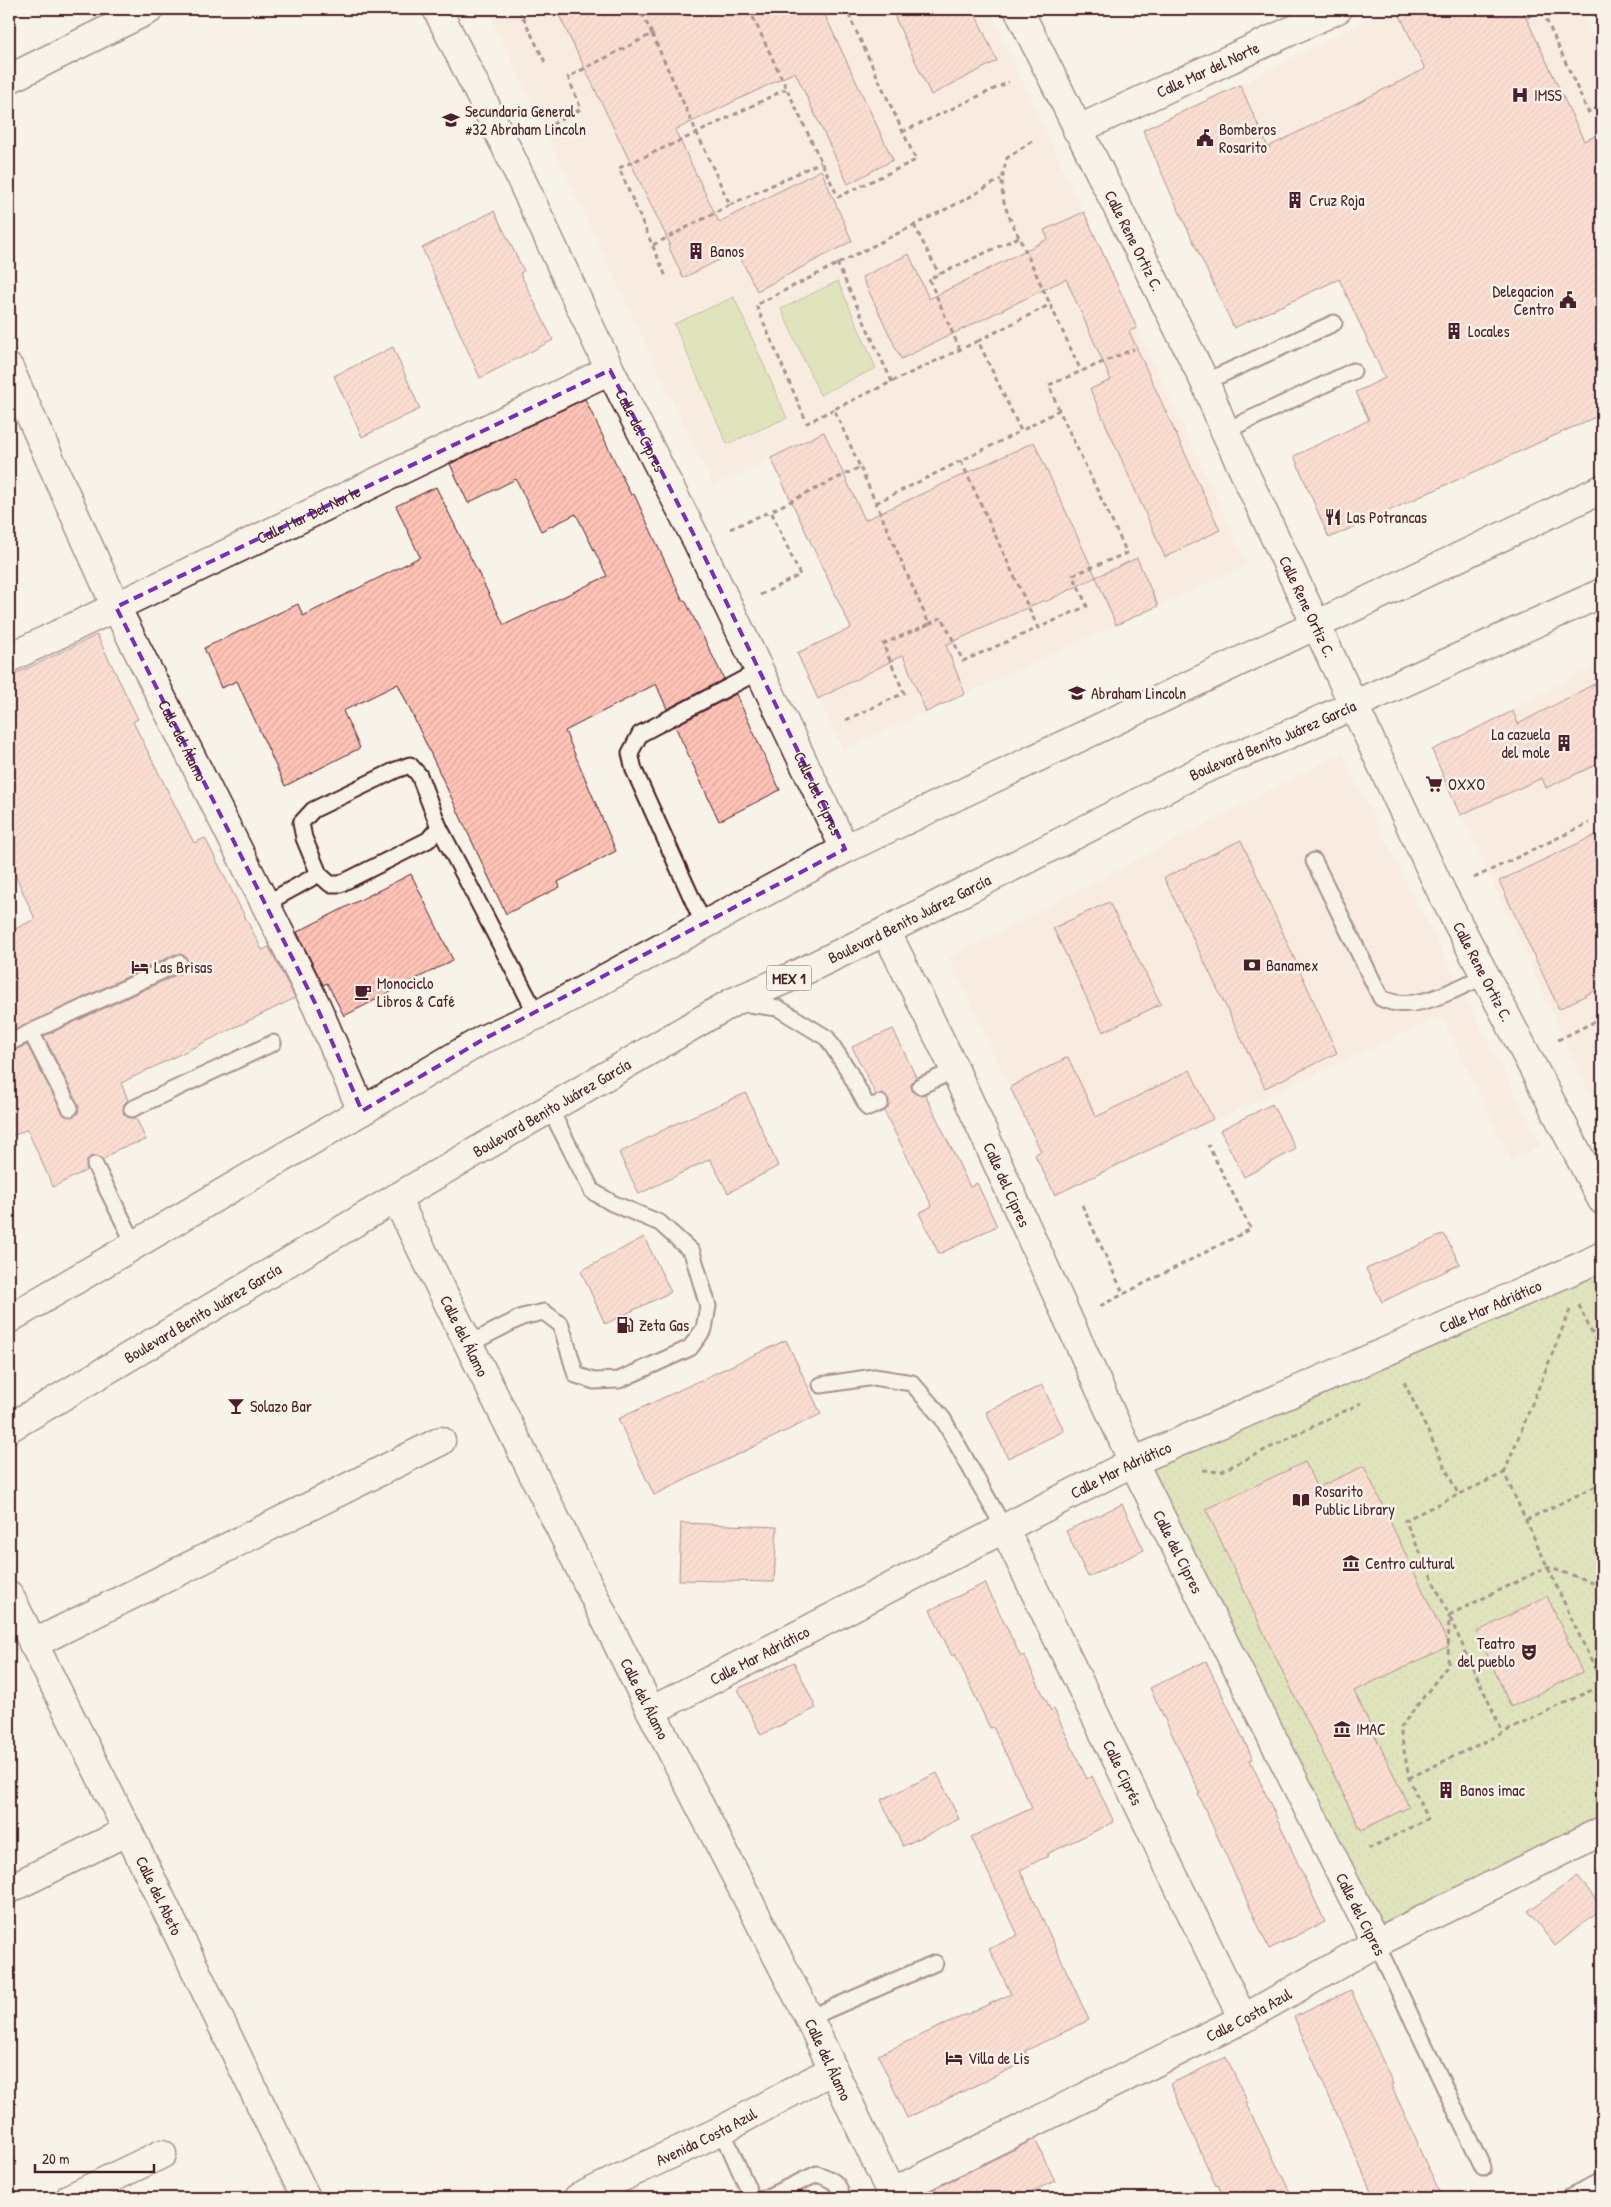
<svg xmlns="http://www.w3.org/2000/svg" width="1611" height="2207" viewBox="0 0 1611 2207" font-family="'Patrick Hand',sans-serif">
<style>
.built{fill:#f9e5d9}
.park{fill:url(#park-dots);stroke:#86795a}
.garden{fill:#c2d388;stroke:#86795a}
.building{fill:url(#building-hatch);stroke:#4a1f2b}
.lines{fill:none;stroke-linecap:round;stroke-linejoin:round}
.lane-casing{stroke:#4a1f2b;stroke-width:19}
.street-casing{stroke:#4a1f2b;stroke-width:31}
.secondary-casing{stroke:#4a1f2b;stroke-width:31}
.primary-casing{stroke:#4a1f2b;stroke-width:31}
.path{stroke:#4a1f2b;stroke-width:3;stroke-dasharray:5 4;stroke-linecap:butt}
.lane{stroke:#f7f3e8;stroke-width:15}
.street{stroke:#f7f3e8;stroke-width:28}
.secondary{stroke:#f7f3e8;stroke-width:28}
.primary{stroke:#f7f3e8;stroke-width:28}
.marked{fill:none;stroke:#7b2cbf;stroke-width:4;stroke-dasharray:10 6;stroke-linejoin:round}
.labels{text-anchor:middle;dominant-baseline:central;stroke-width:5;stroke-linejoin:round;paint-order:stroke}
.shield{fill:#f7f3e8;stroke:#7e5f64;stroke-width:1}
.shield-label{font-size:15px;font-weight:bold;fill:#4a1f2b}
.street-label{font-size:16px;fill:#4a1f2b;stroke:#f7f3e8}
.poi-label{font-size:16px;fill:#4a1f2b;stroke:#f7f3e8;text-anchor:start}
</style>
<defs>
<pattern id="park-dots" width="8" height="8" patternUnits="userSpaceOnUse" patternTransform="scale(1.25)"><rect width="8" height="8" fill="#c2d388"/><path d="M2 2h.1M6 6h.1" fill="none" stroke="#a8b576" stroke-width="1.8" stroke-linecap="round"/></pattern>
<pattern id="building-hatch" width="6" height="6" patternUnits="userSpaceOnUse" patternTransform="scale(1.25)"><rect width="6" height="6" fill="#ffc4b7"/><path d="M-1 1l2-2M0 6l6-6M5 7l2-2" fill="none" stroke="#dca89e"/></pattern>
</defs>
<rect width="100%" height="100%" fill="#f7f3e8"/>
<filter id="ink" filterUnits="userSpaceOnUse"><feTurbulence type="fractalNoise" baseFrequency=".02" numOctaves="2"/><feDisplacementMap in="SourceGraphic" scale="10" xChannelSelector="R" yChannelSelector="G"/><feConvolveMatrix kernelMatrix="1 2 1 2 8 2 1 2 1" color-interpolation-filters="sRGB"/></filter>
<g filter="url(#ink)">
<g class="built">
<polygon points="487,9 989,9 1248,565 843,750 797,653 851,628 772,459 713,486"/>
<polygon points="1387,9 1580,9 1602,56 1602,133 1480,186 1406,30 1423,70 1268,147 1240,85"/>
<polygon points="1602,662 1602,1122 1432,750"/>
<polygon points="1343,752 1352,775 1542,1146 1511,1161 1442,1016 1055,1195 1035,1155 1029,1128 949,958"/>
</g>
<polygon class="park" points="1602,1256 1602,1831 1376,1943 1133,1462"/>
<g class="garden">
<polygon points="838,281 876,368 820,395 781,309"/>
<polygon points="734,297 787,418 727,444 674,324"/>
</g>
<g class="building">
<polygon points="556,9 822,9 893,160 848,184 795,72 675,130 719,222 821,170 852,241 757,291 737,251 683,278 668,245 670,244"/>
<polygon points="891,9 973,9 997,61 931,95"/>
<polygon points="1397,9 1522,9 1584,141 1602,133 1602,414 1329,538 1294,456 1369,420 1356,392 1385,378 1339,279 1234,328 1171,194 1143,130 1240,85 1268,147 1425,69"/>
<polygon points="494,211 524,271 520,273 553,340 480,378 422,248"/>
<polygon points="1084,212 1137,328 1129,331 1220,530 1165,557 1090,389 1111,380 1066,279 901,359 862,277 909,254 929,299 1048,239 1044,230"/>
<polygon points="393,347 420,409 362,437 334,376"/>
<polygon points="585,399 631,495 634,494 683,601 685,600 724,679 667,709 656,684 565,731 616,851 558,882 560,887 506,914 398,684 343,711 360,748 285,786 237,681 221,688 204,648 298,604 303,616 420,557 396,506 436,487 504,625 607,576 576,514 541,531 516,479 468,503 450,464"/>
<polygon points="824,432 865,520 1034,442 1096,577 1045,602 1044,600 946,645 965,694 926,712 903,655 818,699 797,653 851,628 771,458"/>
<polygon points="1137,558 1158,606 1116,625 1096,577"/>
<polygon points="97,635 138,719 133,722 194,843 205,838 262,950 269,947 295,998 121,1083 128,1100 124,1104 123,1113 127,1117 136,1118 146,1140 118,1149 103,1160 96,1156 90,1157 86,1164 87,1170 53,1187 27,1129 9,1138 9,1052 27,1045 62,1112 65,1116 74,1116 78,1113 78,1104 44,1036 183,972 188,964 185,956 175,954 9,1033 9,932 35,919 9,861 9,677"/>
<polygon points="1602,680 1602,762 1546,788 1542,778 1460,815 1432,750 1513,711 1518,724"/>
<polygon points="736,694 780,790 719,821 675,726"/>
<polygon points="1602,832 1602,987 1559,1009 1499,881"/>
<polygon points="1241,840 1337,1053 1265,1088 1164,878"/>
<polygon points="411,874 453,960 344,1016 327,983 323,985 297,932"/>
<polygon points="1109,902 1161,1004 1103,1032 1053,928"/>
<polygon points="893,1029 916,1077 911,1085 912,1090 919,1095 925,1094 970,1187 977,1183 997,1226 939,1254 919,1213 932,1206 884,1111 888,1108 889,1100 882,1094 876,1095 852,1047"/>
<polygon points="1068,1057 1096,1117 1190,1070 1213,1119 1055,1195 1035,1155 1041,1151 1010,1087"/>
<polygon points="746,1093 778,1166 728,1193 710,1159 639,1194 619,1153 677,1123"/>
<polygon points="1272,1104 1296,1149 1244,1177 1220,1130"/>
<polygon points="1444,1234 1460,1264 1382,1302 1366,1269"/>
<polygon points="644,1237 671,1292 605,1324 581,1271"/>
<polygon points="786,1340 821,1414 654,1495 618,1419"/>
<polygon points="1042,1385 1064,1431 1008,1458 986,1412"/>
<polygon points="1305,1462 1317,1488 1364,1466 1449,1646 1354,1691 1409,1807 1361,1830 1268,1642 1206,1509"/>
<polygon points="1122,1504 1144,1550 1088,1577 1066,1531"/>
<polygon points="681,1523 777,1527 774,1582 679,1580"/>
<polygon points="985,1583 1021,1657 1024,1655 1051,1711 1054,1709 1087,1779 1092,1776 1114,1822 1047,1854 1048,1856 1020,1870 1089,2020 1025,2051 1029,2060 907,2118 878,2055 1011,1994 989,1949 1018,1935 971,1837 1032,1808 993,1727 990,1728 955,1654 952,1656 930,1610"/>
<polygon points="1547,1596 1582,1672 1511,1707 1477,1632"/>
<polygon points="1206,1661 1253,1759 1250,1760 1325,1922 1269,1949 1198,1794 1200,1793 1150,1688"/>
<polygon points="794,1662 816,1708 761,1735 738,1689"/>
<polygon points="937,1773 959,1819 903,1846 881,1800"/>
<polygon points="1578,1876 1602,1908 1555,1946 1528,1911"/>
<polygon points="1351,1990 1393,2084 1391,2085 1418,2143 1417,2144 1442,2198 1374,2198 1294,2017"/>
<polygon points="1226,2057 1248,2103 1246,2104 1293,2198 1224,2198 1218,2185 1216,2186 1170,2084"/>
<polygon points="1035,2139 1055,2181 1017,2198 916,2198"/>
</g>
<g class="lines">
<g class="lane-casing">
<g id="lane">
<polyline points="1205,382 1334,323"/>
<polyline points="1225,431 1353,371"/>
<polyline points="439,827 428,840 340,884 330,884 319,874 304,838 301,823 313,810 396,770 410,765 419,775 439,827 537,1015"/>
<path d="M1314,861L1381,998C1414,1015 1454,989 1485,976"/>
<polyline points="265,904 319,874"/>
<polyline points="704,925 634,770 630,753 640,734 759,671"/>
<polyline points="740,1003 778,1008 827,1038 848,1070 868,1108 880,1103"/>
<polyline points="31,1032 179,963"/>
<polyline points="9,1043 31,1032 70,1108"/>
<polyline points="920,1086 955,1070"/>
<polyline points="132,1109 273,1043"/>
<polyline points="95,1165 135,1245"/>
<polyline points="469,1344 522,1317 544,1312 561,1325 576,1375 594,1381 619,1380 690,1348 704,1329 708,1306 692,1252 660,1223 612,1203 592,1191 550,1109"/>
<polyline points="821,1385 874,1377 912,1383 943,1419 1004,1528"/>
<polyline points="1376,1943 1483,2168"/>
<polyline points="809,2018 935,1963"/>
<polyline points="722,2130 752,2198"/>
<path d="M765,2198L817,2174C831,2179 840,2182 842,2198"/>
<polyline points="1568,2198 1602,2182"/>
</g>
</g>
<g class="street-casing">
<g id="street">
<polyline points="9,79 150,9"/>
<path id="s1" d="M9,368L116,607L316,1005L362,1111"/>
<path id="s2" d="M9,658L610,370"/>
<path id="s3" d="M886,931L955,1070L1133,1462L1376,1943"/>
<path id="s4" d="M1004,1528L1243,2019"/>
<path id="s5" d="M9,1595L128,1831L306,2198"/>
<polyline points="33,1644 441,1441"/>
<path id="s6" d="M651,1711L1133,1462L1582,1266L1602,1256"/>
<polyline points="9,1889 128,1831"/>
<polyline points="70,2198 162,2154"/>
<path id="s7" d="M578,2198L722,2130L832,2070"/>
</g>
</g>
<g class="secondary-casing">
<g id="secondary">
<path id="s8" d="M437,9L507,149L610,370L698,543L845,849"/>
<path id="s9" d="M1018,9L1205,382L1225,431L1442,893L1602,1200"/>
<path id="s10" d="M1077,130L1338,9"/>
<path id="s11" d="M396,1198L651,1711L809,2018L891,2193L1243,2019L1376,1943L1602,1831"/>
</g>
</g>
<g class="primary-casing">
<g id="primary">
<polyline points="9,1319 484,1039 537,1015 845,849 1602,489"/>
<path id="s12" d="M9,1428L396,1198L733,1002L791,977L886,931L1202,770L1287,735L1602,593"/>
</g>
</g>
<g class="path">
<polyline points="519,9 545,62"/>
<polyline points="749,9 838,197 916,160 846,9"/>
<polyline points="1523,9 1527,17 1542,10 1588,112 1602,106"/>
<polyline points="652,34 697,133 619,168 667,279"/>
<polyline points="902,132 1009,82"/>
<polyline points="536,133 581,109 568,77 652,34 640,9"/>
<polyline points="730,205 821,162"/>
<polyline points="914,225 939,274"/>
<path d="M1019,237C1003,205 997,193 1007,158L1035,139"/>
<polyline points="653,245 730,205 697,133 786,89"/>
<polyline points="837,263 892,382"/>
<polyline points="978,341 1051,304"/>
<polyline points="960,350 929,279 1019,237 1081,371"/>
<polyline points="834,409 807,423 756,305 966,199 1001,179"/>
<polyline points="1059,410 1049,385 1134,349"/>
<polyline points="876,503 1021,431"/>
<polyline points="730,529 771,511"/>
<polyline points="760,595 800,575 771,511 860,467 834,409 978,341 1021,431 1059,410 1127,553 1073,575 1087,606 1038,628"/>
<polyline points="929,624 942,617 963,661 1038,628 961,461"/>
<polyline points="846,720 904,693 883,644 929,624 860,467"/>
<polyline points="1474,878 1589,823"/>
<polyline points="1558,1040 1602,1018"/>
<polyline points="1082,1205 1124,1295"/>
<polyline points="1579,1305 1602,1355"/>
<polyline points="1100,1306 1251,1229 1208,1145"/>
<polyline points="1404,1382 1458,1494"/>
<polyline points="1203,1470 1220,1472 1361,1403"/>
<polyline points="1504,1473 1570,1310"/>
<polyline points="1526,1520 1602,1483"/>
<polyline points="1602,1585 1547,1567 1449,1615 1405,1520 1504,1473 1602,1684"/>
<polyline points="1450,1618 1503,1733"/>
<polyline points="1409,1778 1602,1685"/>
<polyline points="1368,1849 1427,1819 1409,1778 1400,1728 1448,1665 1449,1615"/>
</g>
<use href="#lane" class="lane"/>
<use href="#street" class="street"/>
<use href="#secondary" class="secondary"/>
<use href="#primary" class="primary"/>
</g>
</g>
<path d="M0 0H1611V2207H0ZM610,370L698,543L845,849L484,1039L362,1111L316,1005L116,607Z" fill="#f7f3e8" fill-opacity=".55" fill-rule="evenodd"/>
<path class="marked" d="M610,370L698,543L845,849L484,1039L362,1111L316,1005L116,607Z"/>
<defs>
<g id="hospital-bare" transform="scale(1.35)"><path d="M-5-5h3v3.5h4V-5h3V5h-3V1.5h-4V5h-3Z" fill="#4a1f2b" stroke="#f7f3e8" stroke-width="2.5" paint-order="stroke"/></g>
<g id="school-bare" transform="scale(1.35)"><path d="M0-5L7-2L0 1L-7-2ZM-4 1L0 2.5L4 1V4Q0 6-4 4Z" fill="#4a1f2b" stroke="#f7f3e8" stroke-width="2.5" paint-order="stroke"/></g>
<g id="civic-bare" transform="scale(1.35)"><path d="M-.6-6.5H3V-4.5H.6V-3L4-1V1h2V6H-6V1h2V-1L-.6-3ZM-1.2 2.5V6h2.4V2.5Z" fill="#4a1f2b" stroke="#f7f3e8" stroke-width="2.5" paint-order="stroke"/></g>
<g id="building-bare" transform="scale(1.35)"><path d="M-4-6H4V6H1V3H-1V6H-4ZM-2.5-4.3h1.7v1.8h-1.7ZM.8-4.3h1.7v1.8H.8ZM-2.5-1h1.7V.8h-1.7ZM.8-1h1.7V.8H.8Z" fill="#4a1f2b" stroke="#f7f3e8" stroke-width="2.5" paint-order="stroke"/></g>
<g id="restaurant-bare" transform="scale(1.35)"><path d="M-5-6h1v4h1v-4h1v4h1v-4h1v5L-1.5 .5V6h-2V.5L-5-1ZM5-6V6H3V1.5H1.5Q1.5-4 5-6Z" fill="#4a1f2b" stroke="#f7f3e8" stroke-width="2.5" paint-order="stroke"/></g>
<g id="supermarket-bare" transform="scale(1.35)"><path d="M-6-5.5h2.5l.6 2H6L4.5 2H-2.5L-4.4-4H-6ZM-1.5 3.2a1.3 1.3 0 1 0 .1 0ZM3 3.2a1.3 1.3 0 1 0 .1 0Z" fill="#4a1f2b" stroke="#f7f3e8" stroke-width="2.5" paint-order="stroke"/></g>
<g id="bank-bare" transform="scale(1.35)"><path d="M-6-4H6V4H-6ZM0-2.3a2.3 2.3 0 1 0 0 4.6a2.3 2.3 0 1 0 0-4.6Z" fill="#4a1f2b" stroke="#f7f3e8" stroke-width="2.5" paint-order="stroke"/></g>
<g id="hotel-bare" transform="scale(1.35)"><path d="M-6-4.5h1.5V1H6V5H4.5V3h-9V5H-6ZM-4 0a1.8 1.8 0 1 1 3.6 0ZM.5 0V-2.5h3Q6-2.5 6 0Z" fill="#4a1f2b" stroke="#f7f3e8" stroke-width="2.5" paint-order="stroke"/></g>
<g id="cafe-bare" transform="scale(1.35)"><path d="M-5.5-4.5H6V0H3Q3 3.5 0 3.5H-2.5Q-5.5 3.5-5.5 0ZM3-3.2v2h1.7v-2ZM-6 4.5H4V6H-6Z" fill="#4a1f2b" stroke="#f7f3e8" stroke-width="2.5" paint-order="stroke"/></g>
<g id="fuel-bare" transform="scale(1.35)"><path d="M-5.5-6h7V0h2V4h1.3V-2.5L3-4.5l.8-.8L6-3V5H2.5V1h-1V6h-7ZM-4.2-4.7v3.2H.2V-4.7Z" fill="#4a1f2b" stroke="#f7f3e8" stroke-width="2.5" paint-order="stroke"/></g>
<g id="bar-bare" transform="scale(1.35)"><path d="M-6-5H6L.8 .8V4.5H3.5V6h-7V4.5H-.8V.8Z" fill="#4a1f2b" stroke="#f7f3e8" stroke-width="2.5" paint-order="stroke"/></g>
<g id="library-bare" transform="scale(1.35)"><path d="M-6-4Q-3-5.5-.7-3.5V5Q-3 3-6 4ZM6-4Q3-5.5 .7-3.5V5Q3 3 6 4Z" fill="#4a1f2b" stroke="#f7f3e8" stroke-width="2.5" paint-order="stroke"/></g>
<g id="museum-bare" transform="scale(1.35)"><path d="M0-6L6-3V-2H-6V-3ZM-5-1h2V3h-2ZM-1-1h2V3h-2ZM3-1h2V3H3ZM-6 4H6V6H-6Z" fill="#4a1f2b" stroke="#f7f3e8" stroke-width="2.5" paint-order="stroke"/></g>
<g id="theatre-bare" transform="scale(1.35)"><path d="M-5-5.5Q0-4 5-5.5V0Q5 5 0 6Q-5 5-5 0ZM-3.3-2.5H-1v1.5H-3.3ZM1-2.5H3.3v1.5H1ZM-2.8 1Q0 5.5 2.8 1Z" fill="#4a1f2b" stroke="#f7f3e8" stroke-width="2.5" paint-order="stroke"/></g>
</defs>
<g fill-rule="evenodd">
<use href="#hospital-bare" x="1520" y="95"/>
<use href="#school-bare" x="451" y="120"/>
<use href="#civic-bare" x="1205" y="138"/>
<use href="#building-bare" x="1295" y="200"/>
<use href="#building-bare" x="696" y="251"/>
<use href="#civic-bare" x="1568" y="300"/>
<use href="#building-bare" x="1454" y="331"/>
<use href="#restaurant-bare" x="1333" y="517"/>
<use href="#school-bare" x="1077" y="693"/>
<use href="#building-bare" x="1564" y="743"/>
<use href="#supermarket-bare" x="1434" y="784"/>
<use href="#bank-bare" x="1252" y="965"/>
<use href="#hotel-bare" x="140" y="967"/>
<use href="#cafe-bare" x="363" y="992"/>
<use href="#fuel-bare" x="625" y="1325"/>
<use href="#bar-bare" x="236" y="1406"/>
<use href="#library-bare" x="1301" y="1500"/>
<use href="#museum-bare" x="1351" y="1563"/>
<use href="#theatre-bare" x="1529" y="1652"/>
<use href="#museum-bare" x="1342" y="1729"/>
<use href="#building-bare" x="1446" y="1790"/>
<use href="#hotel-bare" x="954" y="2058"/>
</g>
<g class="labels">
<rect class="shield" x="766.5" y="965.5" width="45" height="25" rx="4"/>
<g class="shield-label">
<text x="789" y="978">MEX 1</text>
</g>
<g class="street-label">
<text stroke="none"><textPath href="#s10" startOffset="144">Calle Mar del Norte</textPath></text>
<text stroke="none"><textPath href="#s9" startOffset="259">Calle Rene Ortiz C.</textPath></text>
<text stroke="none"><textPath href="#s8" startOffset="468">Calle del Cipres</textPath></text>
<text stroke="none"><textPath href="#s2" startOffset="332">Calle Mar Del Norte</textPath></text>
<text stroke="none"><textPath href="#s9" startOffset="664">Calle Rene Ortiz C.</textPath></text>
<text stroke="none"><textPath href="#s12" startOffset="1440">Boulevard Benito Juárez García</textPath></text>
<text stroke="none"><textPath href="#s1" startOffset="411">Calle del Álamo</textPath></text>
<text stroke="none"><textPath href="#s8" startOffset="872">Calle del Cipres</textPath></text>
<text stroke="none"><textPath href="#s12" startOffset="1035">Boulevard Benito Juárez García</textPath></text>
<text stroke="none"><textPath href="#s9" startOffset="1069">Calle Rene Ortiz C.</textPath></text>
<text stroke="none"><textPath href="#s12" startOffset="630">Boulevard Benito Juárez García</textPath></text>
<text stroke="none"><textPath href="#s3" startOffset="281">Calle del Cipres</textPath></text>
<text stroke="none"><textPath href="#s6" startOffset="932">Calle Mar Adriático</textPath></text>
<text stroke="none"><textPath href="#s12" startOffset="225">Boulevard Benito Juárez García</textPath></text>
<text stroke="none"><textPath href="#s11" startOffset="154">Calle del Álamo</textPath></text>
<text stroke="none"><textPath href="#s6" startOffset="528">Calle Mar Adriático</textPath></text>
<text stroke="none"><textPath href="#s3" startOffset="686">Calle del Cipres</textPath></text>
<text stroke="none"><textPath href="#s6" startOffset="122">Calle Mar Adriático</textPath></text>
<text stroke="none"><textPath href="#s11" startOffset="559">Calle del Álamo</textPath></text>
<text stroke="none"><textPath href="#s4" startOffset="272">Calle Ciprés</textPath></text>
<text stroke="none"><textPath href="#s5" startOffset="336">Calle del Abeto</textPath></text>
<text transform="translate(1361 1914) rotate(63)">Calle del Cipres</text>
<text stroke="none"><textPath href="#s11" startOffset="1511">Calle Costa Azul</textPath></text>
<text stroke="none"><textPath href="#s11" startOffset="964">Calle del Álamo</textPath></text>
<text stroke="none"><textPath href="#s7" startOffset="142">Avenida Costa Azul</textPath></text>
</g>
<g class="poi-label">
<text x="1534" y="95">IMSS</text>
<text x="465" y="111">Secundaria General<tspan x="465" dy="18">#32 Abraham Lincoln</tspan></text>
<text x="1219" y="129">Bomberos<tspan x="1219" dy="18">Rosarito</tspan></text>
<text x="1309" y="200">Cruz Roja</text>
<text x="710" y="251">Banos</text>
<text x="1554" y="291" text-anchor="end">Delegacion<tspan x="1554" dy="18">Centro</tspan></text>
<text x="1468" y="331">Locales</text>
<text x="1347" y="517">Las Potrancas</text>
<text x="1091" y="693">Abraham Lincoln</text>
<text x="1550" y="734" text-anchor="end">La cazuela<tspan x="1550" dy="18">del mole</tspan></text>
<text x="1448" y="784">OXXO</text>
<text x="1266" y="965">Banamex</text>
<text x="154" y="967">Las Brisas</text>
<text x="377" y="983">Monociclo<tspan x="377" dy="18">Libros &amp; Café</tspan></text>
<text x="639" y="1325">Zeta Gas</text>
<text x="250" y="1406">Solazo Bar</text>
<text x="1315" y="1491">Rosarito<tspan x="1315" dy="18">Public Library</tspan></text>
<text x="1365" y="1563">Centro cultural</text>
<text x="1515" y="1643" text-anchor="end">Teatro<tspan x="1515" dy="18">del pueblo</tspan></text>
<text x="1356" y="1729">IMAC</text>
<text x="1460" y="1790">Banos imac</text>
<text x="968" y="2058">Villa de Lis</text>
</g>
</g>
<rect width="1611" height="2207" fill="none" stroke="#f7f3e8" stroke-width="30"/>
<rect x="15" y="15" width="1581" height="2177" fill="none" stroke="#4a1f2b" stroke-width="2" filter="url(#ink)"/>
<path d="M35 2164v8h119v-8" fill="none" stroke="#4a1f2b" stroke-width="2.5"/>
<text x="42" y="2164" font-size="15" fill="#4a1f2b" stroke="#f7f3e8" stroke-width="4" paint-order="stroke">20 m</text>
</svg>
